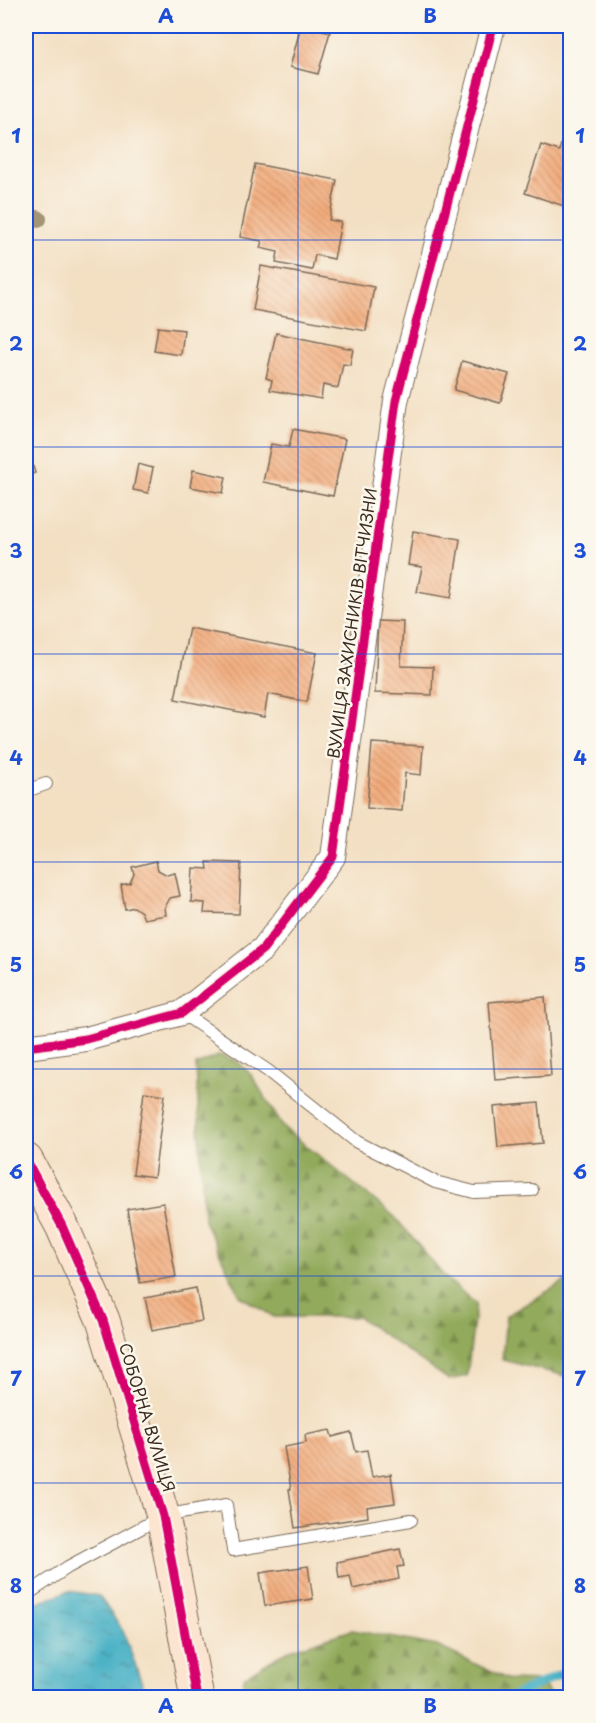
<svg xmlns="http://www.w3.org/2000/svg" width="596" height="1723" viewBox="0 0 596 1723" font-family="'Playpen Sans',sans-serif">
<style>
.forest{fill:url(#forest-firs);stroke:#666a3d;stroke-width:1.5}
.water{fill:url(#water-ripples);stroke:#416d72;stroke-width:1.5}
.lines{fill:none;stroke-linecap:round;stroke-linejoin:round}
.stream{stroke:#47b0c5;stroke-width:9}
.building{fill:url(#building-back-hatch)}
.lane-casing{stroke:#7b6957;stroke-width:14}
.street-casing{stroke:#7b6957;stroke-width:26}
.secondary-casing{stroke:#7b6957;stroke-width:35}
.lane{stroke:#fff;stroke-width:12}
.street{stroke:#fff;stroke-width:24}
.secondary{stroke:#fce5d0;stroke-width:33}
.cycleway-casing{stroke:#fbf7ec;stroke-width:13}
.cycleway{stroke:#d6006c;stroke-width:9}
.tree{fill:#a39574}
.grid{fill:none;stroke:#1d4ed8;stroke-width:1.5;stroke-opacity:0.55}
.labels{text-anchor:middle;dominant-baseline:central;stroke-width:5;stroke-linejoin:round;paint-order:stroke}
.street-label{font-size:16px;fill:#3b2a1e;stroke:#fbf7ec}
.neatline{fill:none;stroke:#1d4ed8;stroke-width:2}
.grid-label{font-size:20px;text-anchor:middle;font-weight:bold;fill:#1d4ed8}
</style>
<defs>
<pattern id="forest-firs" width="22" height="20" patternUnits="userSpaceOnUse" patternTransform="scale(1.5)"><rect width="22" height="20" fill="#92aa5c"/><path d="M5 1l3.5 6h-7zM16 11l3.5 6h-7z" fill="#788b4b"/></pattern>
<pattern id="water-ripples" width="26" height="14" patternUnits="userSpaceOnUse" patternTransform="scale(1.5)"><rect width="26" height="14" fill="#47b0c5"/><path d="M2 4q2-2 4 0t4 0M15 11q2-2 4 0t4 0" fill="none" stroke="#3c8f9f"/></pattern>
<pattern id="building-back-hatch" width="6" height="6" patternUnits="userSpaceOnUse" patternTransform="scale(1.5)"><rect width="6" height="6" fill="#f3ab7a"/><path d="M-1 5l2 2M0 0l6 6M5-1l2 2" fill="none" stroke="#c68b63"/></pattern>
</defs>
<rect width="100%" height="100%" fill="#fbf7ec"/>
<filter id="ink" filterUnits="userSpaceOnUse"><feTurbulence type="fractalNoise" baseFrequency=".0167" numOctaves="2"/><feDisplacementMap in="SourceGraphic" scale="12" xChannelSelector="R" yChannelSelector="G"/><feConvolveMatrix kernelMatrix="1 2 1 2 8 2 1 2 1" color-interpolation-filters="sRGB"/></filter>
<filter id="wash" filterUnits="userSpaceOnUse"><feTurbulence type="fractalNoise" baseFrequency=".008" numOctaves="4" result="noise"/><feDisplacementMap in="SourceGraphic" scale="24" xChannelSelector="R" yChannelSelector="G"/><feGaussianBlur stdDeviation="1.35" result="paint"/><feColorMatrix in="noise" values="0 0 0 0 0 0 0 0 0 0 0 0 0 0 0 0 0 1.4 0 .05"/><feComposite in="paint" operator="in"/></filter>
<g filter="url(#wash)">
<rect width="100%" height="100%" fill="#f3dfc2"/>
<g class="forest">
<polygon points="220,1055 238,1062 252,1076 283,1127 394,1216 444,1276 476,1304 467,1376 449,1380 358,1317 274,1317 240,1296 204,1221 196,1065"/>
<polygon points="570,1278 570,1377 502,1360 506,1316"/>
<polygon points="352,1630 437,1646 509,1680 542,1681 551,1697 241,1697 244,1677 287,1651"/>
</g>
<polygon class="water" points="69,1591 99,1596 123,1631 147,1697 26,1697 26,1606"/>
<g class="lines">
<polyline class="stream" points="509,1698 570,1670"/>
</g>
<g id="blocks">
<g class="building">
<polygon points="301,26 307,26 330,32 318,74 290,67"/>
<polygon points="561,144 570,147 570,208 525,193 541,145 559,151"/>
<polygon points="255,164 337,180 329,220 341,222 334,259 315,255 312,270 276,263 278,252 260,248 262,241 240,237"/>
<polygon points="261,266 374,287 366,331 253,310"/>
<polygon points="158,327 184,330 181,355 154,351"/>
<polygon points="276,333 353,349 350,365 343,364 338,388 323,385 321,399 270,390 272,380 266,378"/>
<polygon points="462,361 509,374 500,403 454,390"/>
<polygon points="293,429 345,439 333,496 263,482 271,444 289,447"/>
<polygon points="26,441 35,473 26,476"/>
<polygon points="138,464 153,468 148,493 133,490"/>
<polygon points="193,470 226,477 223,493 190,487"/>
<polygon points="413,531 460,539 451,598 417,592 422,567 408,565"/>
<polygon points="378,621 403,622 401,666 433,667 432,695 375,693"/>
<polygon points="189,628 317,653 307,702 268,694 264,717 175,699"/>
<polygon points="372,743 423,746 421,775 405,773 402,811 367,808"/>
<polygon points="156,861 158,870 167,875 175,873 180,896 170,898 165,907 166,915 144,919 141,912 134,907 125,909 121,885 130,883 134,874 132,867"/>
<polygon points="207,862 241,863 239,914 204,913 205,903 191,902 193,868 208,869"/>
<polygon points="545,997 551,1076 495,1080 489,1002"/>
<polygon points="144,1092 165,1095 154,1177 133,1174"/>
<polygon points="539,1103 543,1143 498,1147 494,1107"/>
<polygon points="163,1203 176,1277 140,1283 127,1209"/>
<polygon points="196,1288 202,1321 152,1330 145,1298"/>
<polygon points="330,1430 332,1437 351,1432 356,1452 367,1450 372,1477 391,1474 395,1503 367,1507 368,1517 295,1528 289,1489 291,1489 284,1447 306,1443 305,1435"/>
<polygon points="400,1549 404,1566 397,1567 399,1579 353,1589 350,1576 339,1578 337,1562"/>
<polygon points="308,1566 313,1599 265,1606 260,1573"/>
</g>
</g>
</g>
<g filter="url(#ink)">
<use href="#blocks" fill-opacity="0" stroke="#7b6957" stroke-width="1.5"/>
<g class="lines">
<g class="lane-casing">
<g id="lane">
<polyline points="26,791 46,784"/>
<polyline points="182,1013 268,1071 357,1142 435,1182 474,1192 532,1190"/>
<polyline points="26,1595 68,1567 163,1516 226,1505 233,1550 411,1520"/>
</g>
</g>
<g class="street-casing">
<polyline id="street" points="26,1047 86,1039 182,1013 263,949 333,857 396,401 493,26"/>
</g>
<g class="secondary-casing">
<polyline id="secondary" points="26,1160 62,1226 103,1320 163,1516 197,1698"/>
</g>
<use href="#lane" class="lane"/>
<use href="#street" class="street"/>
<use href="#secondary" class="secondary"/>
<g class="cycleway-casing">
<g id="cycleway">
<polyline points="26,1047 86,1039 182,1013 263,949 333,857 396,401 493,26"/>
<polyline points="26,1160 62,1226 103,1320 163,1516 197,1698"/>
</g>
</g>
<use href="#cycleway" class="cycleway"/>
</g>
<circle class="tree" cx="38" cy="219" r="9"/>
</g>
<path class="grid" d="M298,26V1698M26,240H570M26,447H570M26,654H570M26,862H570M26,1069H570M26,1276H570M26,1483H570"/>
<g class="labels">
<g class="street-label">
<text transform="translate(351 623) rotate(-82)">ВУЛИЦЯ ЗАХИСНИКІВ ВІТЧИЗНИ</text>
<text transform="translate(148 1417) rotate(73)">СОБОРНА ВУЛИЦЯ</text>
</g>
</g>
<rect width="596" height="1723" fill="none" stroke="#fbf7ec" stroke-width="66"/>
<rect x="33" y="33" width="530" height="1657" class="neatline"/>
<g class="grid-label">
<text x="166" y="23">A</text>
<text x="430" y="23">B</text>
<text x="16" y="143">1</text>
<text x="580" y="143">1</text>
<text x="16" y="351">2</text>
<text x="580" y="351">2</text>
<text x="16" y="558">3</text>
<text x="580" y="558">3</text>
<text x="16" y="765">4</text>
<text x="580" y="765">4</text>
<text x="16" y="972">5</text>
<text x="580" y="972">5</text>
<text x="16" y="1179">6</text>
<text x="580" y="1179">6</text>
<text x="16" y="1386">7</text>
<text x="580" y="1386">7</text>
<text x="16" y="1593">8</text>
<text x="580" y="1593">8</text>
<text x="166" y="1713">A</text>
<text x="430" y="1713">B</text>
</g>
</svg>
